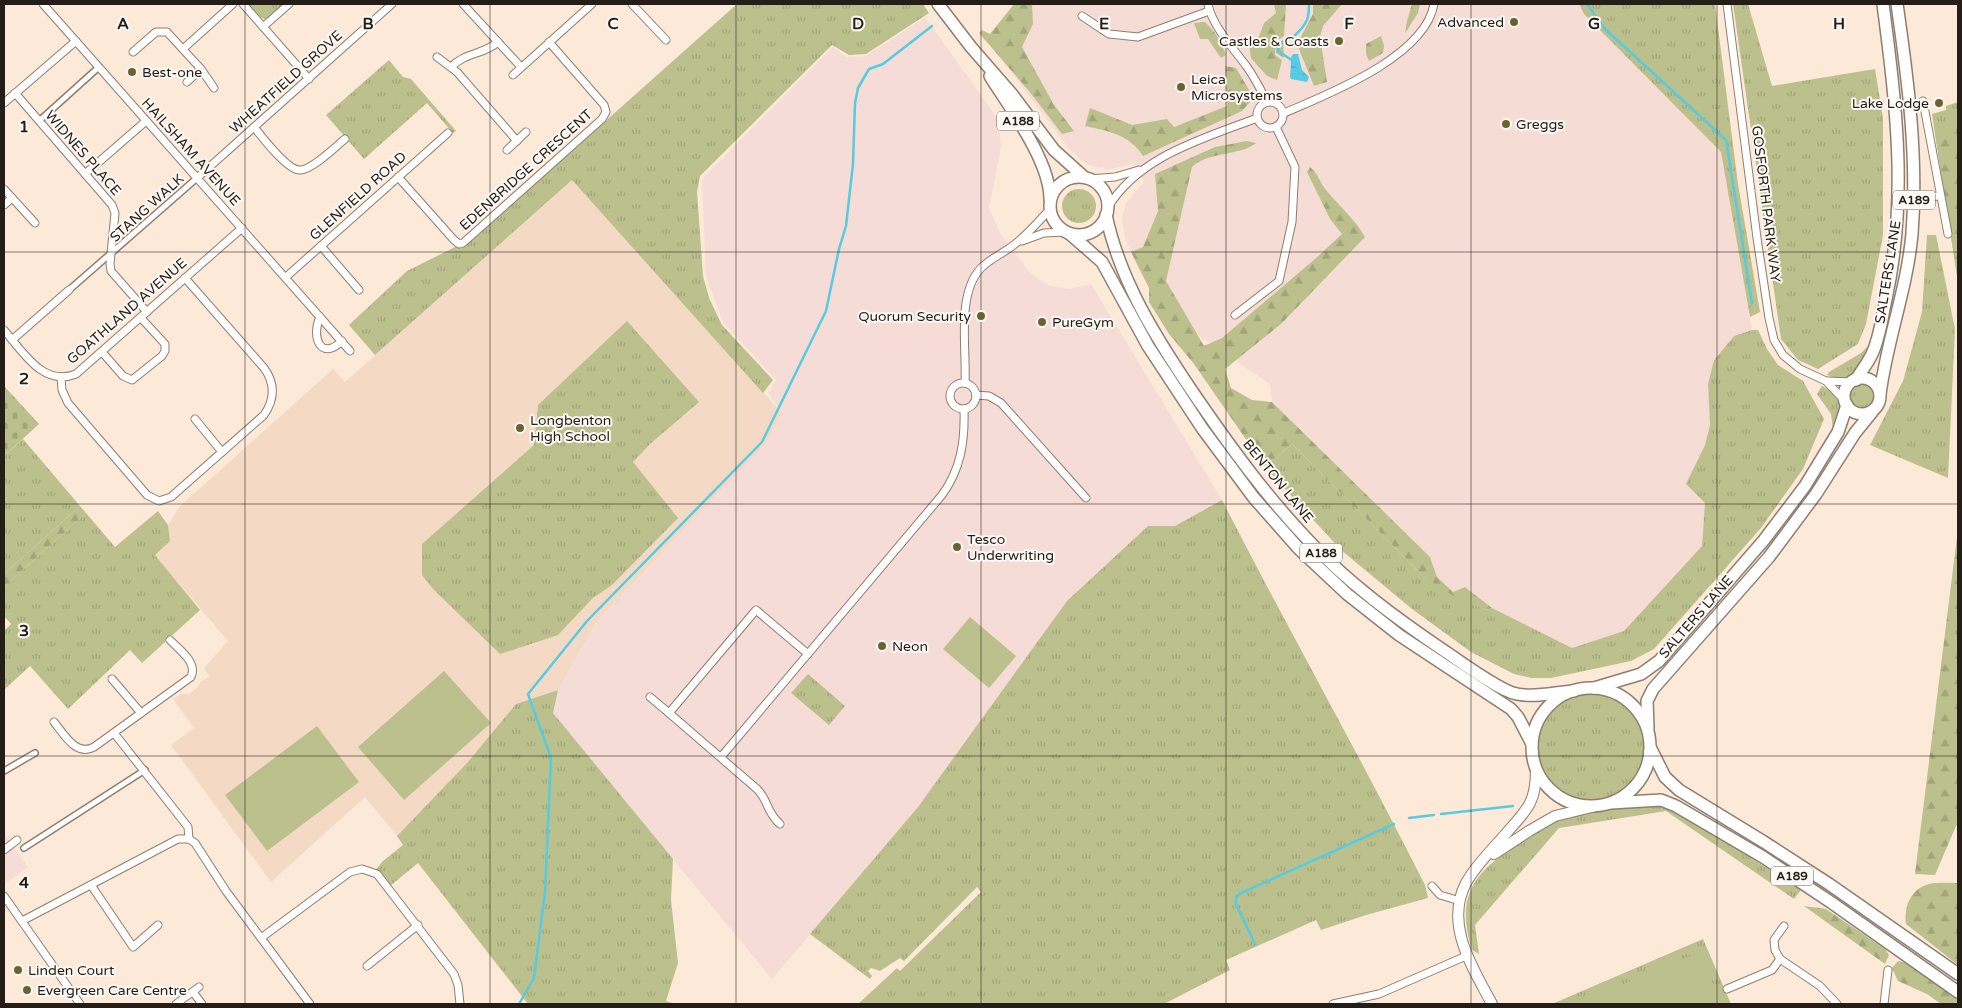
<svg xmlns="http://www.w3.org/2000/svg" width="1962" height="1008" viewBox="0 0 1962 1008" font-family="'Varela Round',sans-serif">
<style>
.commercial{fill:#f6dcd6}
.industrial{fill:#f5dcd4}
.built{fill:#f4dac5}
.grass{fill:url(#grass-tufts)}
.forest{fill:url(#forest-firs)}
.wetland{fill:url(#wetland-marsh)}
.cemetery{fill:url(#cemetery-stones)}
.garden{fill:#bcc08d}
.water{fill:url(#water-ripples)}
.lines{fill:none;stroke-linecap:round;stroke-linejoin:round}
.stream{stroke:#56cbe1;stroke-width:2.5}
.pedestrian-casing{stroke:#8f7e6f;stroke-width:8}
.minor-casing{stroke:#8f7e6f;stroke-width:9}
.secondary-casing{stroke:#8f7e6f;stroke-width:12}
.primary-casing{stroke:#8f7e6f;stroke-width:14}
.pedestrian{stroke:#fff;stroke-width:5}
.minor{stroke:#fff;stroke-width:7}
.secondary{stroke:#fff;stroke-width:10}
.primary{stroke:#fff;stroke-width:11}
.grid{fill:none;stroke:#251e18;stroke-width:1;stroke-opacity:0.55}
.poi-dot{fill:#6b622f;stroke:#fdf9f5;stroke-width:2}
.labels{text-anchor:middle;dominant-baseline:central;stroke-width:4;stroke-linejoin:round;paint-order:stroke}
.shield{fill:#fdf9f5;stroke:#66605a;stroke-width:1}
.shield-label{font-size:12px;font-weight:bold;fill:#251e18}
.poi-label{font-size:14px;fill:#251e18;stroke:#fdf9f5;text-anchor:start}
.street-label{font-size:14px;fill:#251e18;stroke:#fdf9f5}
.grid-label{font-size:16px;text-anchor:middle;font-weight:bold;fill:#251e18;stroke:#fdf9f5;stroke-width:4;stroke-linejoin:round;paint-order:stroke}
</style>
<defs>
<pattern id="grass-tufts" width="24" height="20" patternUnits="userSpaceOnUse" patternTransform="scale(1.25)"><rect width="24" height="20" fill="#bcc08d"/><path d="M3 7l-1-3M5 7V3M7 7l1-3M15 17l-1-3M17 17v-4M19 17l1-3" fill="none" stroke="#a1a579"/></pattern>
<pattern id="forest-firs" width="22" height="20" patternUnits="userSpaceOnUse" patternTransform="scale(1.25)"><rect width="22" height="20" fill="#bcc08d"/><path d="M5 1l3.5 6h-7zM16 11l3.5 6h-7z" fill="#a1a579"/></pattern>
<pattern id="wetland-marsh" width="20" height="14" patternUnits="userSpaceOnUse" patternTransform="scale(1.25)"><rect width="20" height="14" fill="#bcc08d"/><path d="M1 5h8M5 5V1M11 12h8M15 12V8" fill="none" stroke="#a1a579"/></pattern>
<pattern id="cemetery-stones" width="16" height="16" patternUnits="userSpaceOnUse" patternTransform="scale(1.25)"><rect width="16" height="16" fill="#bcc08d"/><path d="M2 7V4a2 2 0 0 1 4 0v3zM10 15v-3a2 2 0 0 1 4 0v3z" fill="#a1a579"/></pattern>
<pattern id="water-ripples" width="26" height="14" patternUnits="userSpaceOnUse" patternTransform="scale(1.25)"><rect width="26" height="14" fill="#56cbe1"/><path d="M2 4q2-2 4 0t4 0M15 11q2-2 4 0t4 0" fill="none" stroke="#4baec0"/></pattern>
</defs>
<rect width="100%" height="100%" fill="#fce9d8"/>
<g class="commercial">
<polygon points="925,17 998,119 1001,147 989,208 1000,233 1030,273 1050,286 1070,289 1091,284 1222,500 1175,526 1148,526 918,807 772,979 552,713 558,690 597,621 766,444 782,413 768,393 776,380 723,322 706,277 702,179 833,47 846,57 866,56"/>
<polygon points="4,834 28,867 4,884"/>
</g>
<polygon class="industrial" points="1024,4 1579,4 1584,14 1721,152 1752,330 1734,336 1714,359 1708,384 1710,425 1705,445 1686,484 1705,503 1702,546 1624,631 1572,648 1492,608 1465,587 1453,593 1437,577 1430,557 1272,402 1270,384 1149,302 1149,288 1138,268 1125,238 1123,227 1122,218 1126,203 1144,182 1134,164 1109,169 1100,168 1089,165 1080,159 1069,149 994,49"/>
<polygon class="built" points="572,180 782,413 766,444 597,621 558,690 516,704 467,763 397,836 365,797 271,882 171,745 194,728 173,699 181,694 189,694 198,687 200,682 209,676 204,668 228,641 154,554 170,541 168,525 180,506 333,369 345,382"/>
<g class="grass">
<polygon points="248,4 283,4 267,18 264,19 258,15"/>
<polygon points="737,4 923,4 929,13 866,54 849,55 832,45 700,176 697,192 703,276 709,298 722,325 773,380 763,393 572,180 375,355 349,325 407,271 457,246 465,246"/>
<polygon points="1579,4 1715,4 1738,184 1760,312 1750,317 1721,152 1584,14"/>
<polygon points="1733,4 1748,4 1772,86 1875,69 1883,118 1883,235 1866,324 1858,344 1818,369 1798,360 1781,339"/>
<polygon points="389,60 403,77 411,79 456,131 453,133 427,103 364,159 326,115"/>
<polygon points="1958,102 1958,282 1932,114 1946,110 1946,106"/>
<circle cx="1079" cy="206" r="17"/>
<polygon points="1927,235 1936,235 1955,329 1948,478 1870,445 1903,381 1922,312"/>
<polygon points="627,321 699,402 650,444 633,462 678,518 612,585 593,598 558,635 500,654 434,590 422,575 422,544 534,445 538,405"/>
<polygon points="1752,330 1758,330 1767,349 1778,365 1803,381 1824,419 1803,469 1761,528 1654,649 1631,661 1551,678 1531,678 1514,674 1471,652 1412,609 1341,550 1265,467 1292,444 1423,576 1486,610 1492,608 1572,648 1624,631 1702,546 1705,503 1686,484 1705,445 1710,425 1708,384 1714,360 1734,336"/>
<path d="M1868,346C1860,366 1853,385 1827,375L1829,372L1861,353Z"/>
<circle cx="1862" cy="396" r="13"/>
<path d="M1822,386C1844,397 1841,409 1833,429L1831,414L1817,394Z"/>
<polygon points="23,439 80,506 4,574 4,456"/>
<path d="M1222,500C1288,629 1360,756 1425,885L1428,898L1366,915L1321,930L1316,920L1226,960L1230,970L1164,1004H858L897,968L900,971L981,892L977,887L904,961L900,958L880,971L871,968L868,971L872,976L870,979L810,934L918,807L1067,601L1148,526H1175Z"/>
<polygon points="158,511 168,525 170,541 155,555 200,610 142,663 130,650 68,709 30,666 5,689 4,631 11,624 4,616 4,587 86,513 115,547"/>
<polygon points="808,674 845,706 829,725 791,693"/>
<polygon points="558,690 553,713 673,859 671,900 678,963 666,1001 675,1004 528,1004 418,863 390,886 375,871 383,861 403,845 397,836 467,763 516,704"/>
<circle cx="1592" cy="747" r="54"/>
<path d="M1645,803L1670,806L1801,890L1794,899L1666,811L1559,828L1475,925L1479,954L1472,950C1454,892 1477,870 1523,841C1537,832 1550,822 1566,817C1591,809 1619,808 1645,803Z"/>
<polygon points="1703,939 1731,1004 1552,1004"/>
</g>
<g class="forest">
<polygon points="1014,4 1032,4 1033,24 1022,47 1054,105 1074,131 1062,134 1029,91 979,33 982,30 990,34"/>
<polygon points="1274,4 1286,4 1284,36 1275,42 1275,55 1282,60 1277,80 1267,76 1251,58 1249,44 1258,39 1264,23 1276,13"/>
<polygon points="1313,4 1342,4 1323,26 1320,37 1327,82 1314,86 1297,44 1313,14"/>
<polygon points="1412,4 1420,4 1418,13 1405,33 1407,21"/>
<path d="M1205,22C1214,30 1222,43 1226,55L1221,58L1208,39H1200L1194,23Z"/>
<polygon points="1381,36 1384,46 1383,53 1369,61 1366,54 1366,44"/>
<path d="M1225,66L1236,68L1249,90L1250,102L1242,111L1143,156C1129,134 1108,131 1085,126L1090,108L1132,125L1167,119L1174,127L1227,106Z"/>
<polygon points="1958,120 1958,282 1934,127"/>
<path d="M1247,141L1256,143C1241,156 1209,151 1192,167L1166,281L1204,346L1222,338L1315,259L1342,234L1330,219L1307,172L1310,167C1320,176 1319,182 1326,190C1339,206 1355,219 1365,237L1281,324L1225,369L1231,388L1252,400L1272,402L1430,557L1437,577L1453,592L1465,587L1492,608L1486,610L1461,601L1423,576L1292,444L1265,467L1194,364L1169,334L1149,302V288L1131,252L1143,247L1158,211L1155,174L1215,147Z"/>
<polygon points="80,506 86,513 4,587 4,574"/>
<polygon points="1958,529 1958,824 1956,826 1935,875 1915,874"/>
<path d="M1958,883V965L1906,924C1904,909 1909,891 1926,885C1935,882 1949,883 1958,883Z"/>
<polygon points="1804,906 1826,909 1885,949 1889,955 1885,964"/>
<polygon points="1898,961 1908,963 1958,1000 1958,1004 1941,1004 1927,994 1898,981 1892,968"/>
</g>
<polygon class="wetland" points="1283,40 1284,58 1276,53 1275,46"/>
<polygon class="cemetery" points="4,386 39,424 4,456"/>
<g class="garden">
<polygon points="970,617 1016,656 989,688 943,649"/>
<polygon points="444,671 491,723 404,800 358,747"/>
<polygon points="317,726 359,782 267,851 225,795"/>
<polygon points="1699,952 1722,1004 1585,1004 1584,1001"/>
</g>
<polygon class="water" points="1293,54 1298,54 1302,70 1309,77 1307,82 1291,79 1290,77 1291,63 1290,59"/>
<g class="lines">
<g class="stream">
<polyline points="1587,4 1604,28 1726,140 1752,303"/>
<path d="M1290,59L1278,51C1279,40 1287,42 1294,36C1299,32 1304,26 1307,20C1309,15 1309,9 1309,4"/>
<polyline points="1441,814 1513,806"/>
<polyline points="1409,818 1434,815"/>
<polyline points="1255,944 1236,904 1236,897 1241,893 1394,824"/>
<polyline points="519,1004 534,978 545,892 551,758 528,694 587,621 762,442 826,311 839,249 846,226 853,164 855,103 858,88 869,69 883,64 932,26"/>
</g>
<g class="pedestrian-casing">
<g id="pedestrian">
<polyline points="39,121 99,67"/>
<polyline points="69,290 197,178"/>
<polyline points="4,771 35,753"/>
<polyline points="24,848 145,770"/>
</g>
</g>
<g class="minor-casing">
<g id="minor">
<polyline points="43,4 350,351"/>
<polyline points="243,4 309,79"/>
<polyline points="463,4 521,67"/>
<polyline points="632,4 666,40"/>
<path d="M1208,4C1212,26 1234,49 1247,67C1255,78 1261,90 1267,102"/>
<polyline points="1727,4 1757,238 1769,318 1774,340 1783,355 1800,369 1826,381 1844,400"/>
<polyline points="1082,16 1109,34 1138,37 1209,11"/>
<polyline points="263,27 289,4"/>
<polyline points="184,48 233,4"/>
<polyline points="133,52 156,32 167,32 201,69 187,82"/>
<polyline points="437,57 457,72 517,141"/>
<path d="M451,67C466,52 483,55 498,42"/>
<polyline points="201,69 214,88"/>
<polyline points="513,75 592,4"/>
<polyline points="15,93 112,205 115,213 110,264 111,271 147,312"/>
<polyline points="1923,101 1948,234"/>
<circle cx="1270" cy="115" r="13"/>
<polyline points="4,103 76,41"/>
<path d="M1284,113C1328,94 1425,57 1434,4"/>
<path d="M254,127C262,137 288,171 300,170C312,170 335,147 345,139"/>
<polyline points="507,150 526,132"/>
<polyline points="85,174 146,121"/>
<polyline points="398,177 454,240 459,244 463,243 602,119 606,112 604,105 549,42"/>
<polyline points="197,178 392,4"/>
<polyline points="1089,179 1115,177 1139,170"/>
<polyline points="4,189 35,223"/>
<polyline points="1900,199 1939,196"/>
<polyline points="4,205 12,198"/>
<path d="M1107,209C1138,156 1203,139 1257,118"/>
<polyline points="1022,241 1044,233 1065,232"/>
<polyline points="321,246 359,290"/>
<polyline points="286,277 448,133"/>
<polyline points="1235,315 1279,281 1292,222 1295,167 1276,127"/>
<path d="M320,317C311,336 320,362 342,341"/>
<path d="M4,330C23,352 43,387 76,374L242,228"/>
<polyline points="12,340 69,290"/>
<polyline points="102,352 123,376 132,380 162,356 165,351 165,344 141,318"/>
<path d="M61,377L62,390L68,403L147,495L159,501L171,497L264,415C275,399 275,383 264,368L185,278"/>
<polyline points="1826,381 1852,382"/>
<circle cx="963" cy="396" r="13"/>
<path d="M965,383C967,350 956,294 981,268C991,258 1004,253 1015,244C1028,234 1039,221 1050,209"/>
<polyline points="976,395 989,396 1001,403 1086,498"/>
<polyline points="195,419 222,452"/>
<polyline points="112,679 141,713"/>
<polyline points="650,697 669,713"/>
<path d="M54,722C64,734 76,757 94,747L191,677C198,662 179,650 170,640"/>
<polyline points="114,733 188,827 189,839"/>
<path d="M721,757L942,495C961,469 965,441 964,409"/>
<path d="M780,824C766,812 769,801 757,789L669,713L756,610L808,654"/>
<polyline points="189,839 195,843 226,891 310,1004"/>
<polyline points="4,850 17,840"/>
<polyline points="91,885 133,947 158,925"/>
<polyline points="1432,886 1440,895 1460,901"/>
<polyline points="4,896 80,1004"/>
<polyline points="22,921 178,839 189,839"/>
<polyline points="1784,926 1774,940 1775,950 1780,959 1820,986 1837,1004"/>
<polyline points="261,938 350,872 362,869 377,874 454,974 458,985 460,1004"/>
<polyline points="367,966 418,925"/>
<polyline points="1727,989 1772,970 1780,959"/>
<polyline points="193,992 202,1004"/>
<polyline points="176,1004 199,987"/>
<polyline points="1333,1004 1379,994 1466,956"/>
<polyline points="1884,1004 1888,970"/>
</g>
</g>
<g class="secondary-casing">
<g id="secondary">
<polyline points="1494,854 1529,831 1555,816 1596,806"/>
<path d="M1492,1004C1473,968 1444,925 1466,883C1477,863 1495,847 1509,830C1529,808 1536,800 1536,770"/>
</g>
</g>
<g class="primary-casing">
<g id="primary">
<polyline points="938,4 971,47 1011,93 1054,150 1084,177"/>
<path d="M990,76C1010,108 1050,161 1050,199"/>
<circle cx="1079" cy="206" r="29"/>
<path d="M1106,215C1120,281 1156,338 1194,394C1229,445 1265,495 1308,540C1348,583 1397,619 1446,652C1461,662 1500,691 1517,694C1535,698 1556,692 1574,691"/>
<polyline points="1070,234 1102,262 1148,346 1202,428 1254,498 1300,550 1347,594 1399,635 1511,709 1518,717 1532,744"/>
<circle cx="1862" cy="396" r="18"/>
<path d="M1856,380C1861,371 1868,363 1872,354C1880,337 1882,317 1886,299C1908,199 1896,104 1883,4"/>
<path d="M1880,394C1887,340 1907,289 1912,234C1918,157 1908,80 1897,4"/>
<circle cx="1591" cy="747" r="59"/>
<polyline points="1594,688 1641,674 1659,661 1764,540 1805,486 1838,432 1847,405"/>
<polyline points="1648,728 1647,701 1653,689 1769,557 1816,494 1855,433 1872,412"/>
<polyline points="1651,749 1665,777 1679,790 1764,842 1829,884 1958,974"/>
<polyline points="1611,803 1661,800 1676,806 1763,857 1832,903 1958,992"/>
</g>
</g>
<use href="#pedestrian" class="pedestrian"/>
<use href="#minor" class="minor"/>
<use href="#secondary" class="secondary"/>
<use href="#primary" class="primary"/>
</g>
<path class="grid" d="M245,4V1004M490,4V1004M736,4V1004M981,4V1004M1226,4V1004M1471,4V1004M1717,4V1004M4,252H1958M4,504H1958M4,756H1958"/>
<g class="poi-dot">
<circle cx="1514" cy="22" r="5"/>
<circle cx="1339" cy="41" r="5"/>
<circle cx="132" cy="72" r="5"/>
<circle cx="1181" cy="87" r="5"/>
<circle cx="1939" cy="103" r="5"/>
<circle cx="1506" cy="124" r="5"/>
<circle cx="981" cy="316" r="5"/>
<circle cx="1042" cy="322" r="5"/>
<circle cx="520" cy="428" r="5"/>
<circle cx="957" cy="547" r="5"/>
<circle cx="882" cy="646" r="5"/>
<circle cx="18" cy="970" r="5"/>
<circle cx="27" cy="990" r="5"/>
</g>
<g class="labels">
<g class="shield">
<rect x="997" y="111.5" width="42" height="19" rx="4"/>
<rect x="1893" y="190.5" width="42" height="19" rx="4"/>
<rect x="1300" y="543.5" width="42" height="19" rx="4"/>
<rect x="1771" y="866.5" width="42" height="19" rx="4"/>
</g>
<g class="shield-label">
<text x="1018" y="121">A188</text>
<text x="1914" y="200">A189</text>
<text x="1321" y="553">A188</text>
<text x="1792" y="876">A189</text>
</g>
<g class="poi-label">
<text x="1504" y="22" text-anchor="end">Advanced</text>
<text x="1329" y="41" text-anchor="end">Castles &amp; Coasts</text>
<text x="142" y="72">Best-one</text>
<text x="1191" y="79">Leica<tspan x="1191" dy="16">Microsystems</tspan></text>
<text x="1929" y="103" text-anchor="end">Lake Lodge</text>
<text x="1516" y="124">Greggs</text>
<text x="971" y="316" text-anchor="end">Quorum Security</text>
<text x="1052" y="322">PureGym</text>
<text x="530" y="420">Longbenton<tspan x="530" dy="16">High School</tspan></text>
<text x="967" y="539">Tesco<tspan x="967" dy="16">Underwriting</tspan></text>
<text x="892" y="646">Neon</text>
<text x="28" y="970">Linden Court</text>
<text x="37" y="990">Evergreen Care Centre</text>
</g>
<g class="street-label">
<text transform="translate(286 82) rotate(-42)">WHEATFIELD GROVE</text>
<text transform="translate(191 152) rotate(48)">HAILSHAM AVENUE</text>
<text transform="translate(83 153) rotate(49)">WIDNES PLACE</text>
<text transform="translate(526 170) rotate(-42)">EDENBRIDGE CRESCENT</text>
<text transform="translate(358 196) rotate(-42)">GLENFIELD ROAD</text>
<text transform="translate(1766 204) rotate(83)">GOSFORTH PARK WAY</text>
<text transform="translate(147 208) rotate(-42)">STANG WALK</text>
<text transform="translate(1888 272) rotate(-81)">SALTERS LANE</text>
<text transform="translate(127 311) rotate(-41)">GOATHLAND AVENUE</text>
<text transform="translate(1278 481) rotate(51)">BENTON LANE</text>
<text transform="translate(1696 617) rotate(-49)">SALTERS LANE</text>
</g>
</g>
<g class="grid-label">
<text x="123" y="29">A</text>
<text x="368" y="29">B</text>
<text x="613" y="29">C</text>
<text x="858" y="29">D</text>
<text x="1104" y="29">E</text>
<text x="1349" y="29">F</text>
<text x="1594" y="29">G</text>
<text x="1839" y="29">H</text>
<text x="24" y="132">1</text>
<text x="24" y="384">2</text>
<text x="24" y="636">3</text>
<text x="24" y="888">4</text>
</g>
<rect width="1962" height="1008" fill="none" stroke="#251e18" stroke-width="10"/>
</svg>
